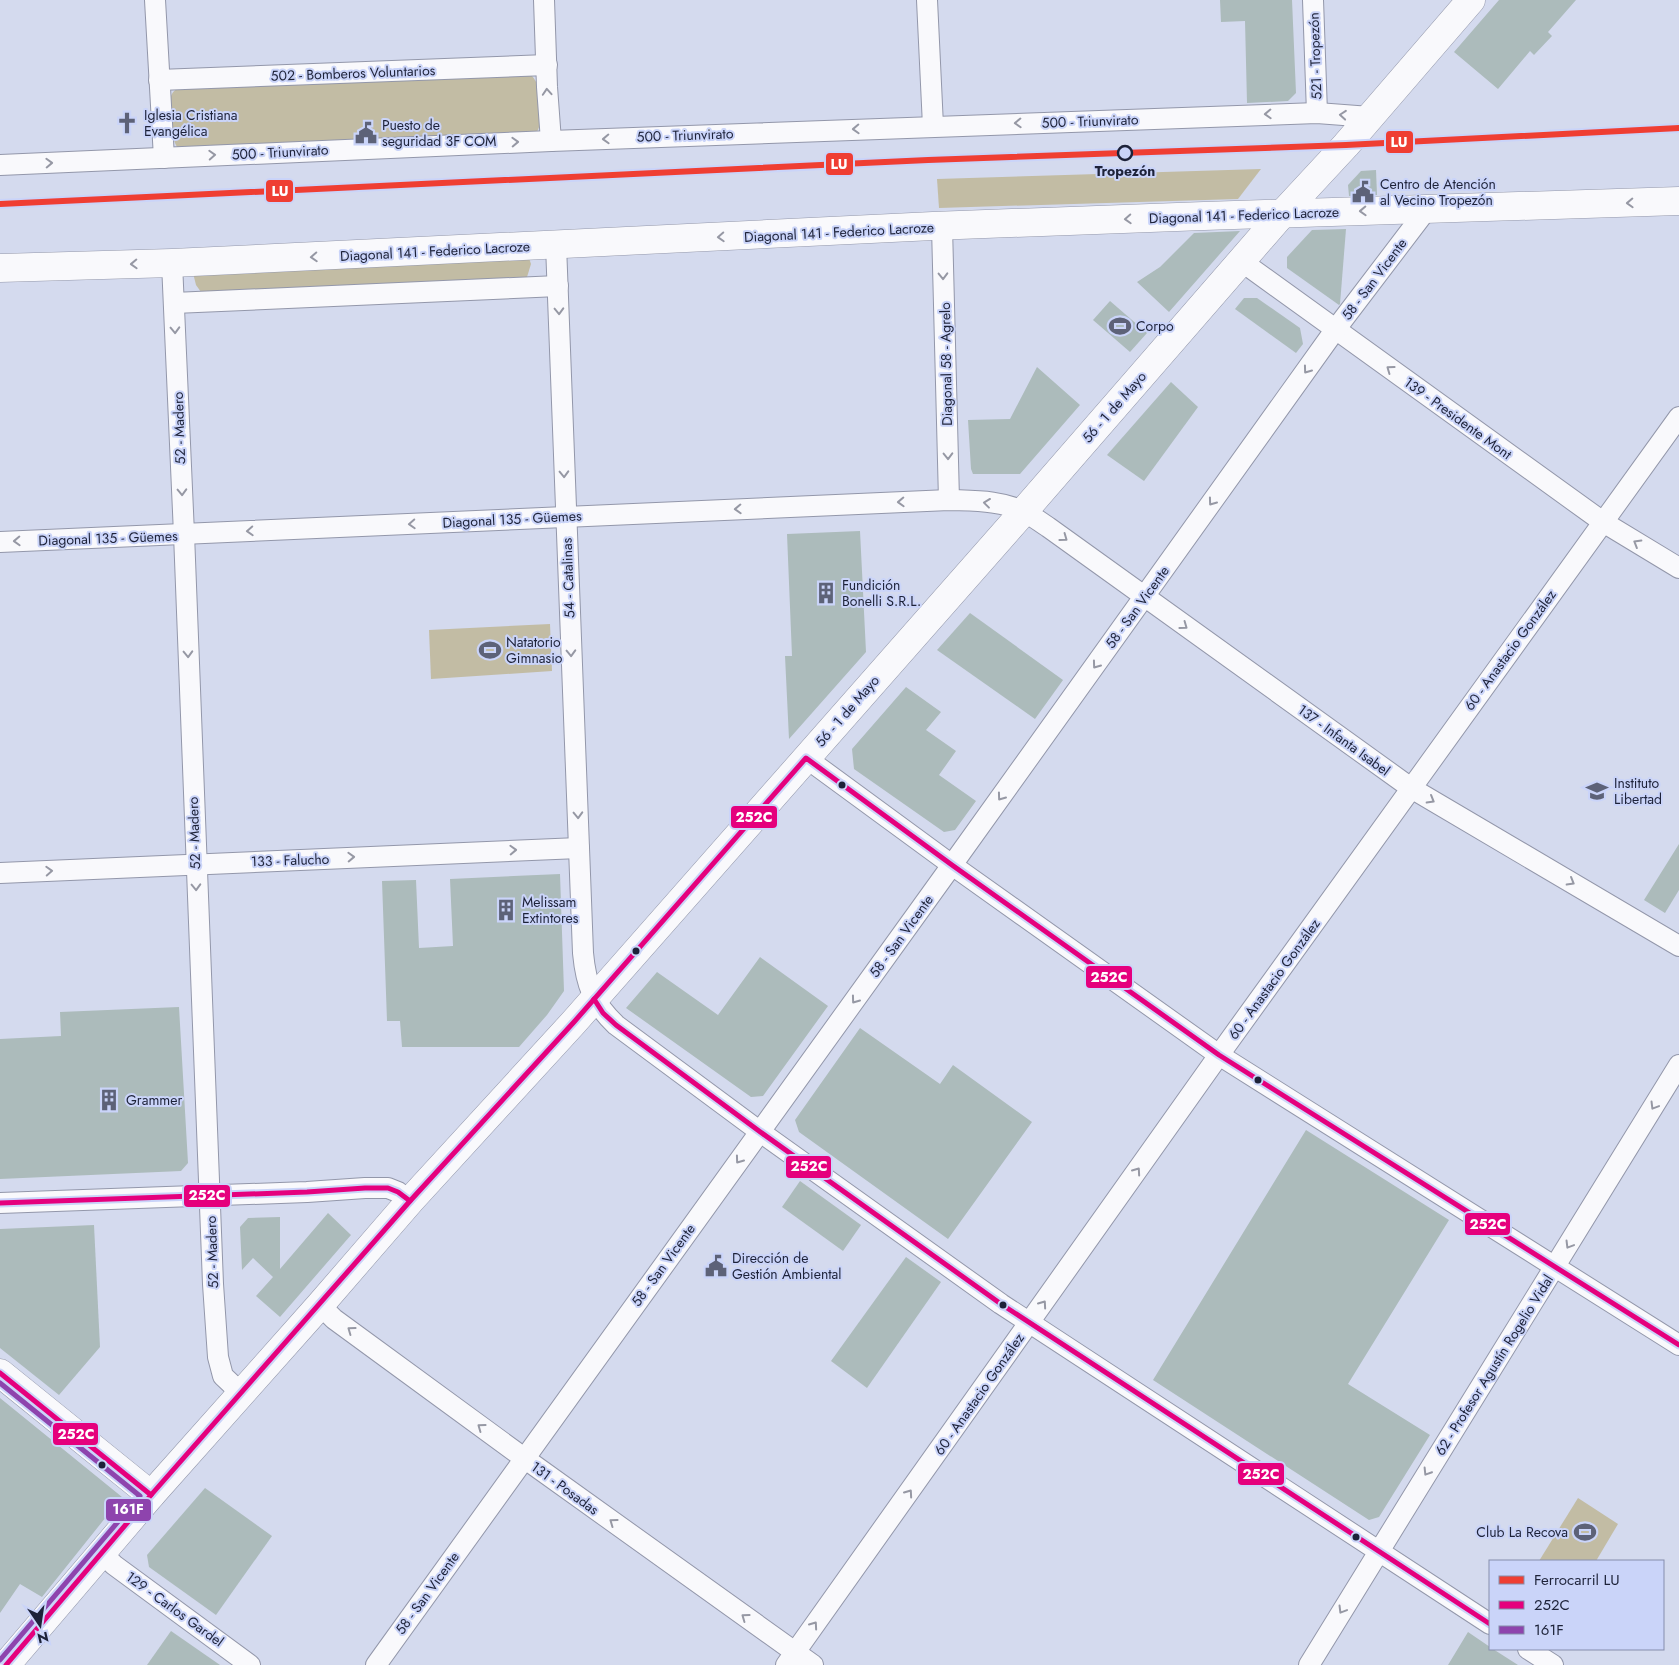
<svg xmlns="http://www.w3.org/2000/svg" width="1679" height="1665" viewBox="0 0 1679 1665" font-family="Jost,sans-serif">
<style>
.green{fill:#c2bca4}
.building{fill:#acbbbb}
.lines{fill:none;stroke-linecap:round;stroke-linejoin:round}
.street-casing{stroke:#9397aa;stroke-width:22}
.secondary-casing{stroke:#9397aa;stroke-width:29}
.street{stroke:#f9f9fc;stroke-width:20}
.secondary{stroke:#f9f9fc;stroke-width:28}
.bus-1-casing{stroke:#cad4f9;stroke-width:9}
.bus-2-casing{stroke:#cad4f9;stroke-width:9}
.bus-1{stroke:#e5007d;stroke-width:5}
.bus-2{stroke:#8e44ad;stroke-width:5}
.rail-1-casing{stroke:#cad4f9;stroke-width:10}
.rail-1{stroke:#ef3e33;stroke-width:6}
.oneway{stroke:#9698a4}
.stop-dot{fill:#cad4f9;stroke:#1d2239;stroke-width:2.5}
.bus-dot{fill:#1d2239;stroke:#cad4f9;stroke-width:2}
.labels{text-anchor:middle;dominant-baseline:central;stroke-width:4;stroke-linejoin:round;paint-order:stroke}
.street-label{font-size:14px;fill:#1d2239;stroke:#cad4f9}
.poi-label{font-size:14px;fill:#1d2239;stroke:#cad4f9;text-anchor:start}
.stop-label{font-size:14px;font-weight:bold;fill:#1d2239;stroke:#cad4f9}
.line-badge{stroke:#cad4f9;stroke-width:2}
.badge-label{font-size:14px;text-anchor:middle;font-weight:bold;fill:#fff}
</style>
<rect width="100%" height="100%" fill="#d4daee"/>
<g class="green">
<path d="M531,75C543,86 540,109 540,124L538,130L534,135L178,148C171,141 168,106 171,96C173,91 176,89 180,87Z"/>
<polygon points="1261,169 1238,199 939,208 937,179"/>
<polygon points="527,252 531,264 527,277 201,292 196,285 193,273"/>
<polygon points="550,624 552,671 431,679 429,630"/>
<polygon points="1578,1498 1618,1524 1596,1561 1539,1561"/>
</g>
<g class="building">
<polygon points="1220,0 1292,0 1296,93 1288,101 1247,103 1245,21 1221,22"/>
<polygon points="1499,0 1576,0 1548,32 1552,36 1534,55 1530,51 1498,89 1454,52"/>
<polygon points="1376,170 1377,195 1349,196 1348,185 1361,171"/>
<polygon points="1346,229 1340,304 1339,305 1287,268 1287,257 1312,230"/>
<polygon points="1240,231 1169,312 1137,282 1160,267 1194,233"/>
<polygon points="1244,298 1257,298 1300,328 1303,344 1296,353 1235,309"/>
<polygon points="1110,301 1147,333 1130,352 1093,320"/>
<polygon points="1037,367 1080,405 1020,474 973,474 971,469 968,420 1010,419"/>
<polygon points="1171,382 1198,407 1144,481 1107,455"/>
<polygon points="860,531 866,652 789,739 785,656 792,656 787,534"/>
<polygon points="970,613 1063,680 1035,719 937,650"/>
<polygon points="906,687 941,712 926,730 956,751 939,775 976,801 955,830 944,832 854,769 852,749"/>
<polygon points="1679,844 1679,890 1665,913 1644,900"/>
<polygon points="560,874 564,991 547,1015 519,1047 402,1047 400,1021 387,1021 382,881 416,880 419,948 453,946 450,879"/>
<polygon points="760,957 828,1006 763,1096 751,1097 626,1008 657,972 718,1015"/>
<polygon points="179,1007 188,1163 181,1171 0,1179 0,1039 61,1036 60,1012"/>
<polygon points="860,1028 940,1084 953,1065 1032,1122 948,1239 799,1132 795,1120"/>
<polygon points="1306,1130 1449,1220 1348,1384 1430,1435 1379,1517 1369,1520 1153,1380"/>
<polygon points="800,1181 861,1225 843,1251 782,1207"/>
<polygon points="328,1213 351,1235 280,1317 256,1296 273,1277 253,1258 242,1270 240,1227 248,1218 280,1217 280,1269"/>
<polygon points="94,1225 100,1347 59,1395 0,1348 0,1229"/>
<polygon points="906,1257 941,1282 867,1388 831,1361"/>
<polygon points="0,1398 122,1497 42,1597 20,1584 0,1613"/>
<polygon points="205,1488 272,1536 216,1615 149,1567 147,1555"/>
<polygon points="171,1631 220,1665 147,1665"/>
<polygon points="1468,1632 1490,1647 1490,1649 1493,1649 1518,1665 1448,1665"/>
</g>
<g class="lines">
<g class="street-casing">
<g id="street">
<polyline points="155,0 164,158"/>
<polyline points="544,0 547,87 551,141"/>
<polyline points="927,0 933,126"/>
<polyline points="1313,0 1317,113"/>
<polyline points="159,80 547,65"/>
<polyline points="0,165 551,141 1317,113 1370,117"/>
<polyline points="942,227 949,500"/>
<path d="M556,245L583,953C586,985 593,1003 616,1025L759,1131L1001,1304L1490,1624"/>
<polyline points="1241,261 1603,522 1679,568"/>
<polyline points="172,263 184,534 213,1284 218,1357 223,1376 241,1393"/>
<polyline points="174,303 558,286"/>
<path d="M0,542L949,500C973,501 1002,500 1024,512C1033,516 1040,522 1048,527L1411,788L1679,946"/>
<polyline points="806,758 952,865 1219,1055 1679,1345"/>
<polyline points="0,873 579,848"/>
<polyline points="0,1203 307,1192 365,1188 388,1188 398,1192 410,1201"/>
<polyline points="320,1305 334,1319 524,1458 813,1665"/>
<polyline points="101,1552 114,1565 250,1665"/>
<polyline points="1528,1649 1553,1665"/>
<polyline points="376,1665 952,865 1335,330 1427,209"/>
<polyline points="786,1665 1219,1055 1679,417"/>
<path d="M1309,1665C1431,1464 1557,1266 1679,1065"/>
</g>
</g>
<g class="secondary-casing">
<g id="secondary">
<polyline points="0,268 172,263 933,226 1204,216 1679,201"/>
<polyline points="0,1373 151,1495"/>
<polyline points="6,1665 151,1495 320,1305 410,1201 574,1022 1024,511 1282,214 1346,145 1471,0"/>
</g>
</g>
<use href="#street" class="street"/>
<use href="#secondary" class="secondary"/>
<g class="bus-1-casing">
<g id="bus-1">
<polyline points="594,999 603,1013 616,1025 759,1131 1001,1304 1490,1624"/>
<polyline points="0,1203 307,1192 365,1188 388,1188 398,1192 410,1201"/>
<polyline points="0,1373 151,1495"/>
<polyline points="6,1665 151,1495 410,1201 574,1022 806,758 952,865 1219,1055 1679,1345"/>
</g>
</g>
<g class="bus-2-casing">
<polyline id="bus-2" points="0,1383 140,1496 0,1660"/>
</g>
<use href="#bus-1" class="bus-1"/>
<use href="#bus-2" class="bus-2"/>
<g class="rail-1-casing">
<polyline id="rail-1" points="0,204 928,160 1346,145 1679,128"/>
</g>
<use href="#rail-1" class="rail-1"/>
</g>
<defs><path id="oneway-chevron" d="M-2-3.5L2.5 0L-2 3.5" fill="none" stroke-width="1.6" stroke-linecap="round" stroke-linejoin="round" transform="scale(1.25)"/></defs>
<g class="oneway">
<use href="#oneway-chevron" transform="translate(547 92) rotate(-94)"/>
<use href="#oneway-chevron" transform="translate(1268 114) rotate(178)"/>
<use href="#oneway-chevron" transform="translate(1343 115) rotate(-175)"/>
<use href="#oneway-chevron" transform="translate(1018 123) rotate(178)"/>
<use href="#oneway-chevron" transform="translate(856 129) rotate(178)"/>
<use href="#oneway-chevron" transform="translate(606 139) rotate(178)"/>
<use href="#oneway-chevron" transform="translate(515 142) rotate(-2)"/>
<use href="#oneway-chevron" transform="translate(212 155) rotate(-3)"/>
<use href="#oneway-chevron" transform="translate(49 163) rotate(-2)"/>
<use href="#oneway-chevron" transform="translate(1630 203) rotate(178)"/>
<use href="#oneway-chevron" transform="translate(1363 211) rotate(178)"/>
<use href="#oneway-chevron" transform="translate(1128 219) rotate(177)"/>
<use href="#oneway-chevron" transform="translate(721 237) rotate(177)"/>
<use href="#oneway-chevron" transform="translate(314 257) rotate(177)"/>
<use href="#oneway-chevron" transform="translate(134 264) rotate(178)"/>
<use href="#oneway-chevron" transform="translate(943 276) rotate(89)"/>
<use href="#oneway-chevron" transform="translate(559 311) rotate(88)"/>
<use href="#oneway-chevron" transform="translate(175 330) rotate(88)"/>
<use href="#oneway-chevron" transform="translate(1390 369) rotate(-144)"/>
<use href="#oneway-chevron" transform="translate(1307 370) rotate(126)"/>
<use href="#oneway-chevron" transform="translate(948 456) rotate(89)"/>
<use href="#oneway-chevron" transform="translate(564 474) rotate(88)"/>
<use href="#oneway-chevron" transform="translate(182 492) rotate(88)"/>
<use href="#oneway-chevron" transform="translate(901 502) rotate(178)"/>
<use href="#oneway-chevron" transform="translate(1212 502) rotate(126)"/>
<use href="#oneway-chevron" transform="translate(987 503) rotate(-173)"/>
<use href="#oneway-chevron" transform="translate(738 509) rotate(178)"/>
<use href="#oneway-chevron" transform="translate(412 524) rotate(177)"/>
<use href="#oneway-chevron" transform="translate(250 531) rotate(177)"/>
<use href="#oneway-chevron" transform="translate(1064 538) rotate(36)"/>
<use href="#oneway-chevron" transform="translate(17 541) rotate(178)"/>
<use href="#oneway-chevron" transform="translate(1637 543) rotate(-149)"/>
<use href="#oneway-chevron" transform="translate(1184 626) rotate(36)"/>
<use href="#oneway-chevron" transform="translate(571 653) rotate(88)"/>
<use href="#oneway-chevron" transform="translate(188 654) rotate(88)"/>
<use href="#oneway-chevron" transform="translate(1096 665) rotate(126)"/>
<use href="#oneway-chevron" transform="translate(1001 797) rotate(126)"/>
<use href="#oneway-chevron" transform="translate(1431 800) rotate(30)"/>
<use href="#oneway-chevron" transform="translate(578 815) rotate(88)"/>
<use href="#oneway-chevron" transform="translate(513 850) rotate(-2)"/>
<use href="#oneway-chevron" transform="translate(351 857) rotate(-2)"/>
<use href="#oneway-chevron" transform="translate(49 871) rotate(-3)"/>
<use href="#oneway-chevron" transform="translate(1571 882) rotate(30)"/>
<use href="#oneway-chevron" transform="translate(196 887) rotate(88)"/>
<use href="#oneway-chevron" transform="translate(855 1000) rotate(126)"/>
<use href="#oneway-chevron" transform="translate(1654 1106) rotate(121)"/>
<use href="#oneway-chevron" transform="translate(739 1160) rotate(126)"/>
<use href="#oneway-chevron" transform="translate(1137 1171) rotate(-55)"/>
<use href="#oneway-chevron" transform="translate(1569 1245) rotate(121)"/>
<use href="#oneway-chevron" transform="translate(1043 1304) rotate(-55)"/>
<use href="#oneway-chevron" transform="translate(351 1330) rotate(-144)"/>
<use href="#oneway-chevron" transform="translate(481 1427) rotate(-144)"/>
<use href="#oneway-chevron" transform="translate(1427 1472) rotate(122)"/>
<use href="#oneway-chevron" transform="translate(909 1493) rotate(-55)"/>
<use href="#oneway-chevron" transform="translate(613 1522) rotate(-144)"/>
<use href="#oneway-chevron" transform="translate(1342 1610) rotate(121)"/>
<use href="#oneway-chevron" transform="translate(745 1617) rotate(-144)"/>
<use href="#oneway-chevron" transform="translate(814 1625) rotate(-55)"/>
</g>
<defs>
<g id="church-bare" transform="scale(1.725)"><path d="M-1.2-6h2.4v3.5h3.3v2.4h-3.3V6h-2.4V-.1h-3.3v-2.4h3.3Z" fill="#5d6278" stroke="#cad4f9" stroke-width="2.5" paint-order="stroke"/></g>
<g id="civic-bare" transform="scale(1.725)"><path d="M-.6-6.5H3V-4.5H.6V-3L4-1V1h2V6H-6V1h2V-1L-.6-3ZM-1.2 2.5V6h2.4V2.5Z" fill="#5d6278" stroke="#cad4f9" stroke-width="2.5" paint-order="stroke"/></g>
<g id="stadium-bare" transform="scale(1.725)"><path d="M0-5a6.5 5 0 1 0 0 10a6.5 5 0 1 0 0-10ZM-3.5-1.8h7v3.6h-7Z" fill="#5d6278" stroke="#cad4f9" stroke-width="2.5" paint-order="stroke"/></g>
<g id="building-bare" transform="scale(1.725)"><path d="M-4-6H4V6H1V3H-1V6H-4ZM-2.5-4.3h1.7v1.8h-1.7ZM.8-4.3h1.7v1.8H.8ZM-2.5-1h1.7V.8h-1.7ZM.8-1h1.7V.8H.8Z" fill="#5d6278" stroke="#cad4f9" stroke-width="2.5" paint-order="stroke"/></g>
<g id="school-bare" transform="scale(1.725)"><path d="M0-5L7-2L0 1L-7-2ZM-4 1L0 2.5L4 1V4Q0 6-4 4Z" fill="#5d6278" stroke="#cad4f9" stroke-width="2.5" paint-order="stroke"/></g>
</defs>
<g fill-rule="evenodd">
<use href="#church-bare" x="127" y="123"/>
<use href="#civic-bare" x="366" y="133"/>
<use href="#civic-bare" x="1363" y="192"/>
<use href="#stadium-bare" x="1120" y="326"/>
<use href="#building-bare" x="826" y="593"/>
<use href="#stadium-bare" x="490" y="650"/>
<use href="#school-bare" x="1597" y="791"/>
<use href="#building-bare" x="506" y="910"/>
<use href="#building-bare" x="109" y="1100"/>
<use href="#civic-bare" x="716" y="1266"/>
<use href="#stadium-bare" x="1585" y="1532"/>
</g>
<circle class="stop-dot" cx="1125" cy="153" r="7"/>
<g class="bus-dot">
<circle cx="842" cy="785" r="4.5"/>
<circle cx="636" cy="951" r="4.5"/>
<circle cx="1258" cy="1080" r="4.5"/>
<circle cx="1003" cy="1305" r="4.5"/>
<circle cx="102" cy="1465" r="4.5"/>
<circle cx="1356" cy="1537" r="4.5"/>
</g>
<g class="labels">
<g class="street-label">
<text transform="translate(1315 56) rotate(-92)">521 - Tropezón</text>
<text transform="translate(353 73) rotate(-2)">502 - Bomberos Voluntarios</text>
<text transform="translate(1090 121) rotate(-2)">500 - Triunvirato</text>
<text transform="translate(685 135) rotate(-2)">500 - Triunvirato</text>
<text transform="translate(280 152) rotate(-3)">500 - Triunvirato</text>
<text transform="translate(1244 215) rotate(-2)">Diagonal 141 - Federico Lacroze</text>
<text transform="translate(839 232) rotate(-3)">Diagonal 141 - Federico Lacroze</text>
<text transform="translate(435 251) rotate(-3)">Diagonal 141 - Federico Lacroze</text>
<text transform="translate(1374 279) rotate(-53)">58 - San Vicente</text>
<text transform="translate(946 364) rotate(-91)">Diagonal 58 - Agrelo</text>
<text transform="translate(1114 407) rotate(-49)">56 - 1 de Mayo</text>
<text transform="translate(1458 418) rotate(36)">139 - Presidente Mont</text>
<text transform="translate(179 428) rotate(-92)">52 - Madero</text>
<text transform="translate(512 519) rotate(-3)">Diagonal 135 - Güemes</text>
<text transform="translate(108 538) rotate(-2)">Diagonal 135 - Güemes</text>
<text transform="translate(568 578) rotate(-92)">54 - Catalinas</text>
<text transform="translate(1137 607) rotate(-54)">58 - San Vicente</text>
<text transform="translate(1510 650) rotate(-54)">60 - Anastacio González</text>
<text transform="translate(847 711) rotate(-49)">56 - 1 de Mayo</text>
<text transform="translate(1344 740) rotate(36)">137 - Infanta Isabel</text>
<text transform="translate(194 833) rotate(-92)">52 - Madero</text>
<text transform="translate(290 860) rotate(-2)">133 - Falucho</text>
<text transform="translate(901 936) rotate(-54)">58 - San Vicente</text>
<text transform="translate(1274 979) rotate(-54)">60 - Anastacio González</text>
<text transform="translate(212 1252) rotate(-92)">52 - Madero</text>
<text transform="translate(663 1265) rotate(-54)">58 - San Vicente</text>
<text transform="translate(1494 1365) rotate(-58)">62 - Profesor Agustín Rogelio Vidal</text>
<text transform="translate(979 1394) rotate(-55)">60 - Anastacio González</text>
<text transform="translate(565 1488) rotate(36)">131 - Posadas</text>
<text transform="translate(427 1593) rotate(-54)">58 - San Vicente</text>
<text transform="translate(175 1609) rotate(36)">129 - Carlos Gardel</text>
</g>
<g class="poi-label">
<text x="144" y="115">Iglesia Cristiana<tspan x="144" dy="16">Evangélica</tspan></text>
<text x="382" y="125">Puesto de<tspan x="382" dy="16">seguridad 3F COM</tspan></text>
<text x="1380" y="184">Centro de Atención<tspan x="1380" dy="16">al Vecino Tropezón</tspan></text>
<text x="1136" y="326">Corpo</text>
<text x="842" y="585">Fundición<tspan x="842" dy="16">Bonelli S.R.L.</tspan></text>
<text x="506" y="642">Natatorio<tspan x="506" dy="16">Gimnasio</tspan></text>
<text x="1614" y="783">Instituto<tspan x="1614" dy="16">Libertad</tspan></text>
<text x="522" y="902">Melissam<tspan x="522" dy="16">Extintores</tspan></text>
<text x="126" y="1100">Grammer</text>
<text x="732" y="1258">Dirección de<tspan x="732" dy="16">Gestión Ambiental</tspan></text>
<text x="1568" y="1532" text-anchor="end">Club La Recova</text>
</g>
<g class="stop-label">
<text x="1125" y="171">Tropezón</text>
</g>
</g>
<g class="line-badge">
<rect x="1385" y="130" width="29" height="24" rx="5" fill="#ef3e33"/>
<rect x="825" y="152" width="29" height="24" rx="5" fill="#ef3e33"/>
<rect x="265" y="179" width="29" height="24" rx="5" fill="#ef3e33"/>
<rect x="730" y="805" width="48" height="24" rx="5" fill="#e5007d"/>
<rect x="1085" y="965" width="48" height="24" rx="5" fill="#e5007d"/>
<rect x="785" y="1155" width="47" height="24" rx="5" fill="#e5007d"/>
<rect x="183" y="1184" width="48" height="24" rx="5" fill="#e5007d"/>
<rect x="1464" y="1212" width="47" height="24" rx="5" fill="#e5007d"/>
<rect x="52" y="1422" width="47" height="24" rx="5" fill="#e5007d"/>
<rect x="1237" y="1462" width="48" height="24" rx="5" fill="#e5007d"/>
<rect x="105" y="1498" width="47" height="24" rx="5" fill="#8e44ad"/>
</g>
<g class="badge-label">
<text x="1399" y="147">LU</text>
<text x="839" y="169">LU</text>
<text x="280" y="196">LU</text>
<text x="754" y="822">252C</text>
<text x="1109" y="982">252C</text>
<text x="809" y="1171">252C</text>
<text x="207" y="1200">252C</text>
<text x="1488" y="1229">252C</text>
<text x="76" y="1439">252C</text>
<text x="1261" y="1479">252C</text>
<text x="128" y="1514">161F</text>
</g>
<rect x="1489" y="1560" width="175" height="90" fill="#cad4f9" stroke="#858dac"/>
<rect x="1499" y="1576" width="25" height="8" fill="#ef3e33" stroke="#858dac"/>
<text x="1534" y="1585" font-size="15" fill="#1d2239">Ferrocarril LU</text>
<rect x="1499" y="1601" width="25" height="8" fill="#e5007d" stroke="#858dac"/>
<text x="1534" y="1610" font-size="15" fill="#1d2239">252C</text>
<rect x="1499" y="1626" width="25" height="8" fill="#8e44ad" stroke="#858dac"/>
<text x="1534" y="1635" font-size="15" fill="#1d2239">161F</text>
<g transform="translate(40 1625) rotate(167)" stroke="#cad4f9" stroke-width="4" paint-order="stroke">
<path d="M0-4L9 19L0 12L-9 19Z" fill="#1d2239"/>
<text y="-8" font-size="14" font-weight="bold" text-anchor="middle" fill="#1d2239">N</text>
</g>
</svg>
